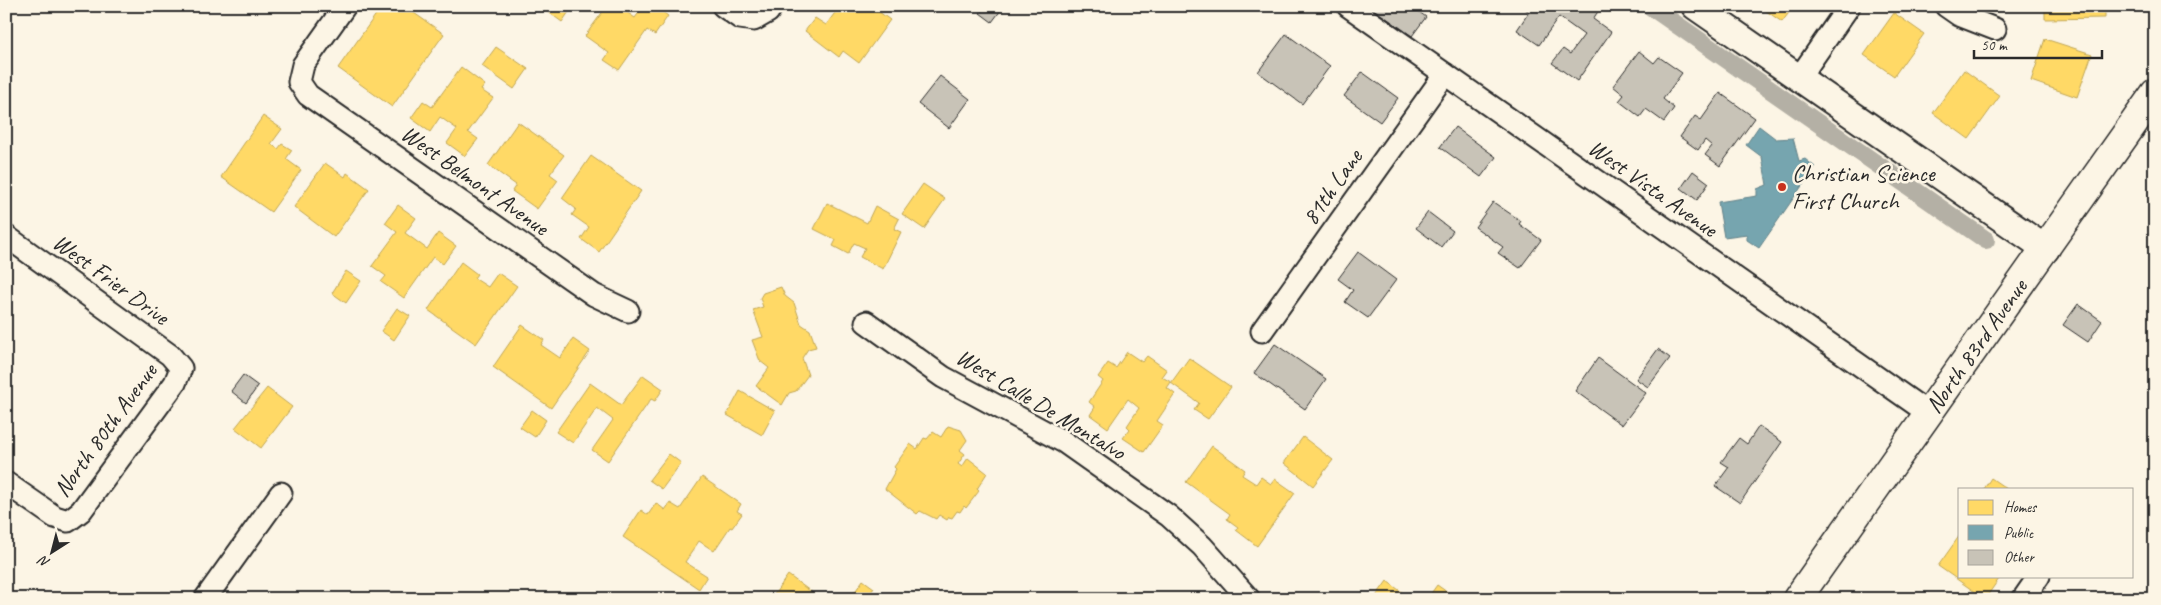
<svg xmlns="http://www.w3.org/2000/svg" width="2161" height="605" viewBox="0 0 2161 605" font-family="Caveat,sans-serif">
<style>
.homes{fill:#ffd966;stroke:#bfa554}
.public{fill:#76a5af;stroke:#608087}
.lines{fill:none;stroke-linecap:round;stroke-linejoin:round}
.canal{stroke:#b4b0a5;stroke-width:18}
.building{fill:#c8c3b7;stroke:#2b2b2b}
.minor-casing{stroke:#2b2b2b;stroke-width:25}
.tertiary-casing{stroke:#2b2b2b;stroke-width:30}
.secondary-casing{stroke:#2b2b2b;stroke-width:31}
.minor{stroke:#fcf5e5;stroke-width:21}
.tertiary{stroke:#fcf5e5;stroke-width:26}
.secondary{stroke:#fcf5e5;stroke-width:28}
.poi-dot{fill:#c8321e;stroke:#fcf5e5;stroke-width:2}
.labels{text-anchor:middle;dominant-baseline:central;stroke-width:5;stroke-linejoin:round;paint-order:stroke}
.poi-label{font-size:24px;fill:#2b2b2b;stroke:#fcf5e5;text-anchor:start}
.street-label{font-size:24px;fill:#2b2b2b;stroke:#fcf5e5}
</style>
<rect width="100%" height="100%" fill="#fcf5e5"/>
<filter id="ink" filterUnits="userSpaceOnUse"><feTurbulence type="fractalNoise" baseFrequency=".02" numOctaves="2"/><feDisplacementMap in="SourceGraphic" scale="10" xChannelSelector="R" yChannelSelector="G"/><feConvolveMatrix kernelMatrix="1 2 1 2 8 2 1 2 1" color-interpolation-filters="sRGB"/></filter>
<g filter="url(#ink)">
<g class="homes">
<polygon points="382,6 404,6 444,34 392,107 338,68"/>
<polygon points="540,6 573,6 562,22"/>
<polygon points="598,6 622,6 621,8 635,18 644,6 655,6 668,16 655,35 647,30 619,70 604,60 609,53 585,36 604,10"/>
<polygon points="832,6 871,6 890,20 859,63 843,51 839,57 805,31 815,18 826,25 837,10"/>
<polygon points="1759,6 1794,6 1782,22"/>
<polygon points="2045,6 2105,6 2105,18 2045,19"/>
<polygon points="1894,13 1924,34 1894,76 1864,55"/>
<polygon points="2045,39 2092,54 2077,97 2031,81"/>
<polygon points="496,47 528,69 514,89 482,66"/>
<polygon points="461,67 485,85 481,90 493,98 468,132 478,139 465,156 447,143 457,129 440,117 430,132 411,118 423,101 432,107"/>
<polygon points="1964,70 2000,96 1969,139 1933,113"/>
<polygon points="263,116 282,129 271,144 278,149 282,144 292,150 286,159 301,170 271,212 221,177"/>
<polygon points="518,122 564,155 550,174 558,180 537,209 512,191 516,185 488,165"/>
<polygon points="591,156 641,191 599,252 581,239 589,227 572,215 576,209 562,198"/>
<polygon points="325,163 345,177 347,173 369,189 334,237 294,207"/>
<polygon points="923,184 945,199 924,229 902,214"/>
<polygon points="827,203 867,223 875,206 899,219 894,229 901,232 883,269 860,257 865,248 854,243 848,254 833,246 836,240 814,229"/>
<polygon points="398,205 416,218 405,233 427,249 438,233 456,246 443,264 433,257 404,298 381,282 386,276 372,266 397,232 385,223"/>
<polygon points="461,262 477,274 474,278 488,287 498,273 517,286 476,344 428,310"/>
<polygon points="346,271 361,281 346,303 332,293"/>
<polygon points="781,287 785,296 794,303 801,324 810,330 816,347 808,349 802,358 808,375 796,391 789,393 782,405 756,386 769,368 760,361 752,340 763,337 753,310 763,307 760,298 763,293"/>
<polygon points="397,308 410,316 394,340 381,331"/>
<polygon points="522,325 544,340 541,345 560,358 573,339 590,351 551,408 493,367"/>
<polygon points="1127,352 1142,362 1147,356 1167,370 1162,377 1171,382 1167,388 1175,394 1157,421 1163,425 1144,452 1123,438 1130,429 1127,426 1139,408 1128,399 1108,428 1090,415 1095,407 1089,402 1103,381 1098,377 1108,363 1116,368"/>
<polygon points="1189,358 1231,387 1208,419 1194,410 1199,403 1171,383"/>
<polygon points="643,375 663,389 655,401 651,399 608,461 592,450 613,420 597,408 573,443 556,432 590,383 621,405"/>
<polygon points="267,388 292,407 261,448 235,428"/>
<polygon points="740,391 775,411 762,435 727,415"/>
<polygon points="532,410 546,420 535,437 520,427"/>
<polygon points="948,426 961,430 967,440 960,450 965,454 958,464 962,467 968,458 987,473 977,489 979,491 966,508 964,506 960,512 957,511 952,518 949,517 947,520 939,515 936,519 920,511 917,514 885,489 896,469 894,467 910,444 917,449 924,438 927,439 933,432 941,437"/>
<polygon points="1303,437 1333,460 1313,486 1284,463"/>
<polygon points="1212,446 1245,470 1242,475 1256,484 1261,477 1271,484 1275,479 1295,493 1257,546 1236,530 1238,527 1227,519 1230,514 1186,482"/>
<polygon points="669,454 681,463 662,489 649,480"/>
<polygon points="702,477 741,504 737,511 742,514 732,528 730,527 714,551 699,541 685,562 707,576 699,589 623,537 641,510 648,515 656,503 665,510 670,503 680,509"/>
<polygon points="1991,478 2007,489 1984,489"/>
<polygon points="1960,535 1960,576 2001,576 1985,599 1938,566"/>
<polygon points="788,575 821,599 771,599"/>
<polygon points="863,580 874,588 866,599 850,599"/>
<polygon points="1387,581 1411,599 1374,599"/>
<polygon points="1437,585 1457,599 1427,599"/>
</g>
<polygon class="public" points="1759,126 1776,139 1793,138 1799,161 1805,159 1815,167 1759,248 1747,240 1747,234 1724,237 1718,202 1757,196 1757,189 1767,185 1762,157 1746,145"/>
<g class="lines">
<polyline class="canal" points="1650,6 1986,240"/>
</g>
<g class="building">
<polygon points="986,6 1004,6 992,22 980,13"/>
<polygon points="1369,6 1411,6 1426,17 1412,36"/>
<polygon points="1526,6 1593,6 1599,10 1593,19 1611,32 1577,81 1552,63 1563,49 1570,54 1584,35 1559,17 1539,45 1517,30 1529,12 1524,8"/>
<polygon points="1286,34 1330,66 1302,104 1258,72"/>
<polygon points="1639,51 1654,63 1659,57 1682,73 1663,99 1674,108 1664,122 1646,109 1640,117 1619,101 1624,95 1613,86"/>
<polygon points="1362,72 1398,98 1380,122 1344,96"/>
<polygon points="940,76 970,99 949,128 918,104"/>
<polygon points="1720,93 1755,118 1720,166 1705,155 1712,146 1705,140 1698,150 1680,137 1695,116 1701,120"/>
<polygon points="1455,127 1496,157 1481,177 1440,147"/>
<polygon points="1693,171 1709,183 1697,200 1681,188"/>
<polygon points="1493,202 1521,221 1519,224 1541,240 1520,268 1498,253 1503,247 1475,227"/>
<polygon points="1428,212 1453,231 1441,247 1416,228"/>
<polygon points="1358,252 1396,280 1368,318 1345,302 1353,290 1338,279"/>
<polygon points="2078,304 2102,321 2088,342 2063,325"/>
<polygon points="1275,344 1326,379 1305,409 1254,373"/>
<polygon points="1658,349 1670,358 1648,387 1636,379"/>
<polygon points="1598,358 1646,393 1622,425 1575,391"/>
<polygon points="243,375 258,386 246,403 231,391"/>
<polygon points="1759,426 1782,442 1740,503 1715,486 1729,467 1721,462 1739,438 1747,444"/>
</g>
<g class="lines">
<g class="minor-casing">
<g id="minor">
<polyline points="345,6 303,65 299,82 308,95 594,295 628,311"/>
<polyline points="723,6 740,18 754,20 768,12 772,6"/>
<polyline points="1348,6 1928,413"/>
<polyline points="1946,6 1959,15 1995,29"/>
<polyline points="1799,78 1849,6"/>
<polyline points="6,236 170,355 181,368 175,383 81,511 68,521 55,517 6,483"/>
<polyline points="866,322 943,377 1064,442 1169,516 1202,546 1249,599"/>
<polyline points="1262,331 1445,74"/>
<polyline points="205,599 281,493"/>
<polyline points="2023,599 2039,576"/>
</g>
</g>
<g class="tertiary-casing">
<polyline id="tertiary" points="1695,6 2046,249"/>
</g>
<g class="secondary-casing">
<g id="secondary">
<path id="s1" d="M1797,599L2155,93"/>
</g>
</g>
<use href="#minor" class="minor"/>
<use href="#tertiary" class="tertiary"/>
<use href="#secondary" class="secondary"/>
</g>
</g>
<circle class="poi-dot" cx="1782" cy="187" r="5"/>
<g class="labels">
<g class="poi-label">
<text x="1792" y="173">Christian Science<tspan x="1792" dy="28">First Church</tspan></text>
</g>
<g class="street-label">
<text transform="translate(475 180) rotate(35)">West Belmont Avenue</text>
<text transform="translate(1332 187) rotate(-55)">81th Lane</text>
<text transform="translate(1653 188) rotate(35)">West Vista Avenue</text>
<text transform="translate(111 279) rotate(36)">West Frier Drive</text>
<text stroke="none"><textPath href="#s1" startOffset="310">North 83rd Avenue</textPath></text>
<text transform="translate(1041 404) rotate(31)">West Calle De Montalvo</text>
<text transform="translate(105 430) rotate(-54)">North 80th Avenue</text>
</g>
</g>
<rect width="2161" height="605" fill="none" stroke="#fcf5e5" stroke-width="25"/>
<rect x="12" y="12" width="2136" height="580" fill="none" stroke="#2b2b2b" stroke-width="2" filter="url(#ink)"/>
<rect x="1958" y="488" width="175" height="90" fill="#fcf5e5" stroke="#a8a49b"/>
<rect x="1968" y="500" width="25" height="15" fill="#ffd966" stroke="#a8a49b"/>
<text x="2004" y="512" font-size="15" fill="#2b2b2b">Homes</text>
<rect x="1968" y="525" width="25" height="15" fill="#76a5af" stroke="#a8a49b"/>
<text x="2004" y="538" font-size="15" fill="#2b2b2b">Public</text>
<rect x="1968" y="550" width="25" height="15" fill="#c8c3b7" stroke="#a8a49b"/>
<text x="2004" y="562" font-size="15" fill="#2b2b2b">Other</text>
<g transform="translate(52 552) rotate(216)" stroke="#fcf5e5" stroke-width="4" paint-order="stroke">
<path d="M0-4L9 19L0 12L-9 19Z" fill="#2b2b2b"/>
<text y="-8" font-size="14" font-weight="bold" text-anchor="middle" fill="#2b2b2b">N</text>
</g>
<path d="M1974 50v8h128v-8" fill="none" stroke="#2b2b2b" stroke-width="2.5"/>
<text x="1981" y="50" font-size="15" fill="#2b2b2b" stroke="#fcf5e5" stroke-width="4" paint-order="stroke">50 m</text>
</svg>
